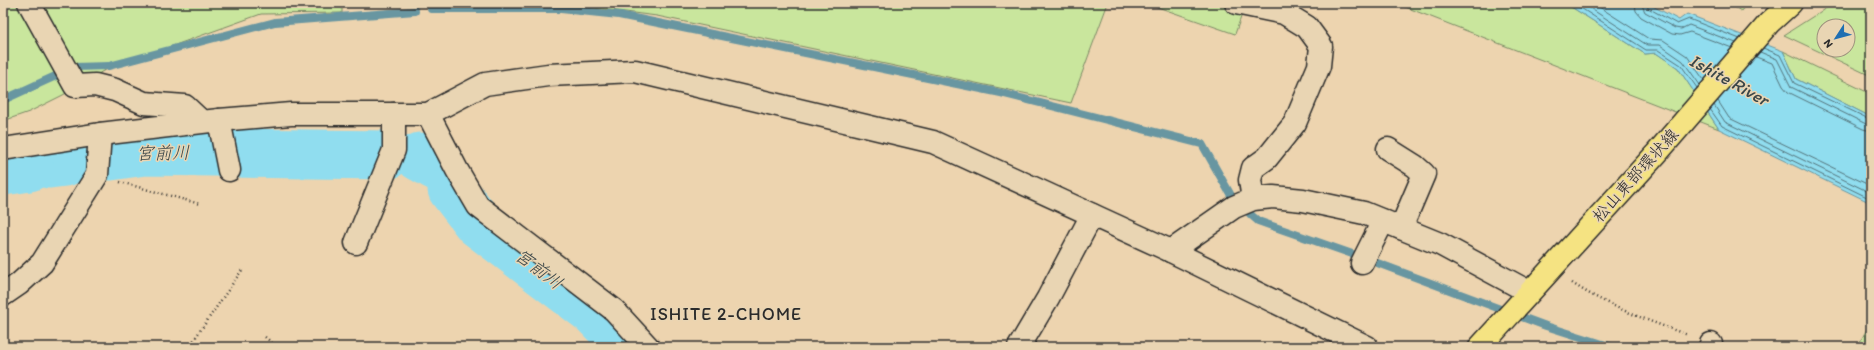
<svg xmlns="http://www.w3.org/2000/svg" width="1874" height="350" viewBox="0 0 1874 350" font-family="Itim,'Klee One',sans-serif">
<style>
.green{fill:#c9e69d;stroke:#7a8864;fill-rule:evenodd}
.water{fill:#90ddef;stroke:#6896a1}
.lines{fill:none;stroke-linecap:round;stroke-linejoin:round}
.shore{stroke:#537279;stroke-width:1}
.stream{stroke:#6896a1;stroke-width:8}
.river{stroke:#90ddef;stroke-width:49}
.street-casing{stroke:#2b2b2b;stroke-width:25}
.primary-casing{stroke:#2b2b2b;stroke-width:25}
.path{stroke:#2b2b2b;stroke-width:2.5;stroke-dasharray:1 3;stroke-linecap:butt}
.street{stroke:#e9d5b3;stroke-width:22}
.primary{stroke:#f5e382;stroke-width:22}
.labels{text-anchor:middle;dominant-baseline:central;stroke-width:3;stroke-linejoin:round;paint-order:stroke}
.street-label{font-size:17px;fill:#2b2b2b;stroke:#e9d5b3}
.water-label{font-size:18px;font-style:italic;fill:#3a4648;stroke:#e9d5b3}
.neighbourhood-label{font-size:18px;letter-spacing:1px;fill:#2b2b2b;stroke:#e9d5b3}
</style>
<rect width="100%" height="100%" fill="#edd4af"/>
<filter id="ink" filterUnits="userSpaceOnUse"><feTurbulence type="fractalNoise" baseFrequency=".025" numOctaves="2"/><feDisplacementMap in="SourceGraphic" scale="8" xChannelSelector="R" yChannelSelector="G"/><feConvolveMatrix kernelMatrix="1 2 1 2 8 2 1 2 1" color-interpolation-filters="sRGB"/></filter>
<g filter="url(#ink)">
<g class="green">
<polygon points="3,3 342,3 342,13 261,14 103,71 63,95 29,112 3,121"/>
<polygon points="435,3 1108,3 1071,103 657,16 562,4 435,5"/>
<polygon points="1146,3 1246,3 1235,34"/>
<polygon points="1395,3 1565,3 1645,54 1656,53 1678,68 1719,129"/>
<polygon points="1728,3 1747,3 1741,11"/>
<path d="M1834,3H1871V76L1784,35ZM1824,26H1848V50H1824Z"/>
<polygon points="1783,51 1871,94 1871,117 1796,79"/>
<polygon points="1871,322 1871,347 1857,347"/>
</g>
<polygon class="water" points="1565,3 1647,3 1679,20 1687,14 1783,51 1796,79 1871,117 1871,203 1719,129 1678,68 1656,53 1645,54"/>
<g class="lines">
<g class="shore">
<polyline points="1573,3 1646,50 1658,50 1681,65 1697,88"/>
<polyline points="1582,3 1647,45 1660,45 1683,61 1700,85"/>
<polyline points="1593,3 1649,39 1663,40 1687,56 1704,80"/>
<polyline points="1635,3 1636,11 1641,17 1672,34 1680,35 1690,32 1732,48"/>
<polyline points="1641,3 1645,12 1675,28 1681,29 1689,25 1736,43"/>
<polyline points="1646,3 1648,8 1677,24 1689,19 1740,39"/>
<polyline points="1763,48 1780,55 1794,83 1871,120"/>
<polyline points="1760,52 1777,59 1791,87 1866,124 1871,125"/>
<polyline points="1756,57 1772,63 1783,86 1788,92 1863,129 1871,131"/>
<polyline points="1718,101 1729,118 1871,186"/>
<polyline points="1714,105 1725,122 1871,193"/>
<polyline points="1710,109 1722,126 1871,199"/>
</g>
<g class="stream">
<polyline points="431,9 561,9 619,15 1001,93 1202,144 1233,199"/>
<polyline points="74,67 109,66 275,22 415,11"/>
<polyline points="3,100 60,74"/>
<polyline points="1250,214 1258,221 1358,256"/>
<polyline points="1372,261 1546,326 1612,347"/>
</g>
<g class="river">
<polyline points="232,153 387,155"/>
<polyline points="110,156 144,151 216,152"/>
<polyline points="420,157 436,166"/>
<polyline points="49,164 65,162"/>
<polyline points="3,171 29,167"/>
<polyline points="452,189 478,223 594,311 629,347"/>
</g>
<g class="street-casing">
<g id="street">
<polyline points="29,3 75,86 95,85 115,90 144,103 185,106 201,121"/>
<polyline points="1236,3 1284,13 1307,27 1321,46 1319,66 1295,123 1267,158 1253,168 1250,180 1253,199"/>
<polyline points="428,114 457,170 478,206 614,310 648,347"/>
<polyline points="219,120 229,170"/>
<polyline points="3,149 100,134 219,120 291,114 428,114 485,84 548,75 635,71 933,142 1171,251 1367,347"/>
<polyline points="1388,149 1415,166 1424,174 1401,228"/>
<polyline points="356,243 394,150 394,114"/>
<polyline points="1171,251 1234,207 1253,199 1273,197 1303,200 1364,213 1440,244 1529,292"/>
<polyline points="1362,263 1383,221"/>
<polyline points="3,295 19,284 42,263 97,175 100,134"/>
<polyline points="1019,347 1048,298 1092,215"/>
<polyline points="1710,347 1711,344"/>
</g>
</g>
<g class="primary-casing">
<polyline id="primary" points="1480,347 1656,154 1769,23 1791,3"/>
</g>
<g class="path">
<polyline points="120,182 200,204"/>
<path d="M1572,283C1607,306 1649,321 1688,335"/>
<polyline points="265,337 277,347"/>
<polyline points="189,347 242,270"/>
</g>
<use href="#street" class="street"/>
<use href="#primary" class="primary"/>
</g>
</g>
<g class="labels">
<g class="street-label">
<text transform="translate(1635 175) rotate(-48)">松山東部環状線</text>
</g>
<g class="water-label">
<text transform="translate(1729 80) rotate(29)">Ishite River</text>
<text transform="translate(163 153) rotate(-1)">宮前川</text>
<text transform="translate(539 269) rotate(37)">宮前川</text>
</g>
<g class="neighbourhood-label">
<text x="726" y="314">ISHITE 2-CHOME</text>
</g>
</g>
<rect width="1874" height="350" fill="none" stroke="#e9d5b3" stroke-width="16"/>
<rect x="8" y="8" width="1858" height="334" fill="none" stroke="#2b2b2b" stroke-width="1.5" filter="url(#ink)"/>
<g transform="translate(1836 38) rotate(234)"><circle r="19" fill="#e9d5b3" stroke="#9d917d"/>
<path d="M0-3L7 15L0 10L-7 15Z" fill="#1f6fb2"/>
<text y="-6" font-size="11" font-weight="bold" text-anchor="middle" fill="#2b2b2b">N</text>
</g>
</svg>
